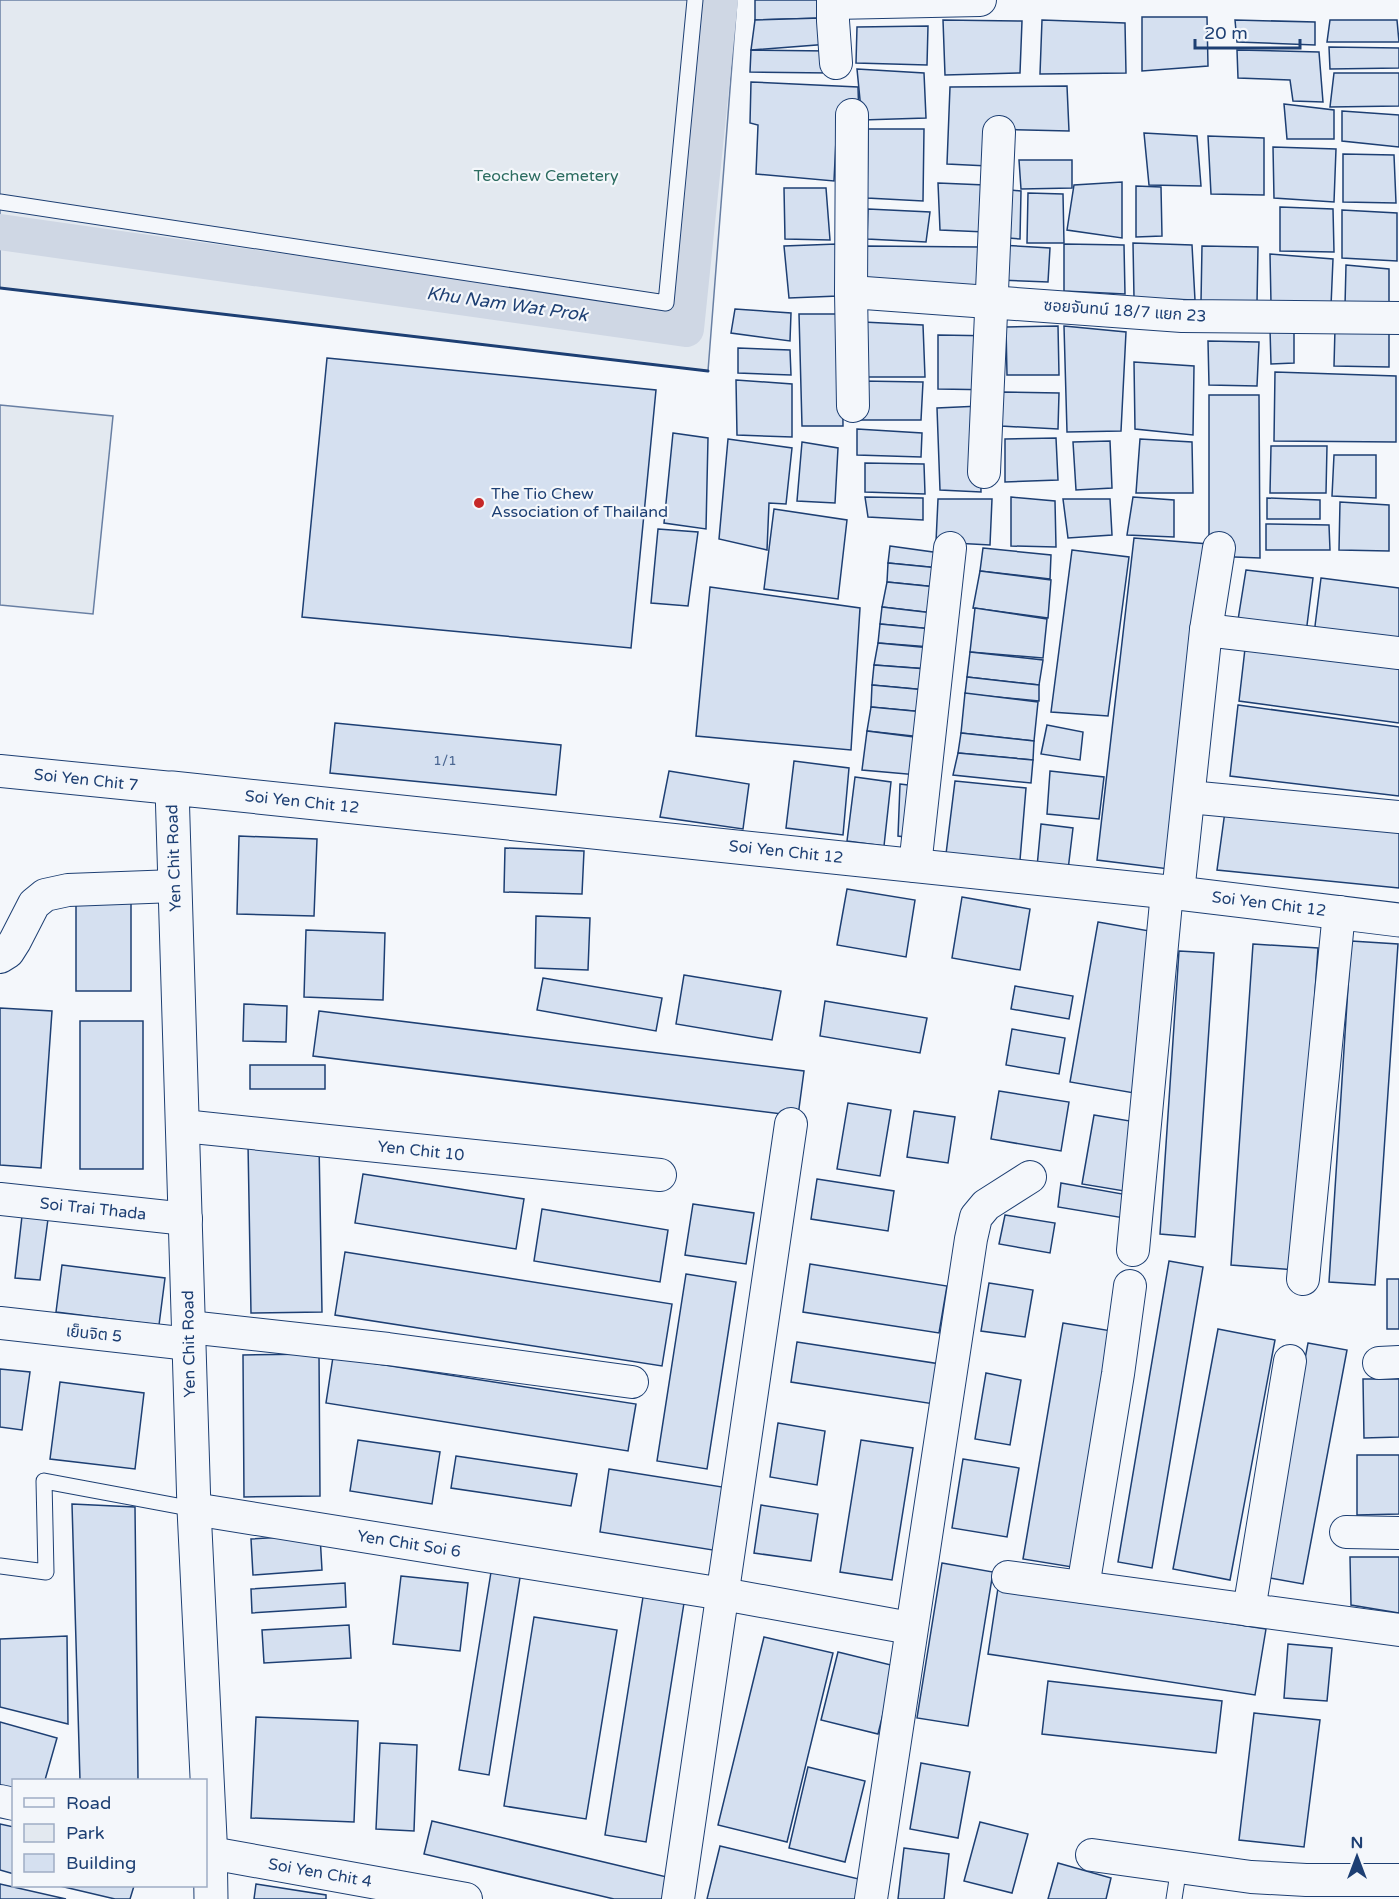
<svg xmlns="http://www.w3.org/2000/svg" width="1399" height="1899" viewBox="0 0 1399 1899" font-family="'Varela Round','Noto Sans Thai',sans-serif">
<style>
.green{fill:#e3e9f0;stroke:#687fa3;stroke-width:1.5}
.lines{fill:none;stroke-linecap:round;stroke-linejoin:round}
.canal{stroke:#cfd7e4;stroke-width:36}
.building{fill:#d5e0f0;stroke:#1d3f73;stroke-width:1.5}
.lane-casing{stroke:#1d3f73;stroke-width:17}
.street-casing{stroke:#1d3f73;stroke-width:34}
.secondary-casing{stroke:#1d3f73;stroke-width:35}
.lane{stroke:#f4f7fb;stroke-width:15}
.street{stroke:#f4f7fb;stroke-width:32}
.secondary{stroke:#f4f7fb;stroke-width:33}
.wall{stroke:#1d3f73;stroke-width:3}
.poi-dot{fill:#c62828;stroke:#f4f7fb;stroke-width:2}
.labels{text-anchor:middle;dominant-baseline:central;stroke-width:4.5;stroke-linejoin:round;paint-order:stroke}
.number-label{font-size:14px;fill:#4b6792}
.park-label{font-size:16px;fill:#2c6c60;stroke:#f4f7fb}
.street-label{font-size:16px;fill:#1d3f73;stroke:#f4f7fb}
.poi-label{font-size:16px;fill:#1d3f73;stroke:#f4f7fb;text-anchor:start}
.water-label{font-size:18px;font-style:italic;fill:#1d3f73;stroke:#f4f7fb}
</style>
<rect width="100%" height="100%" fill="#f4f7fb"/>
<g class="green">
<polygon points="0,0 737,0 708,371 0,288"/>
<polygon points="0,405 113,416 93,614 0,605"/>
</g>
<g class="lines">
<polyline class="canal" points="0,232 686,329 720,0"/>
</g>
<g class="building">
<polygon points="755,0 823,0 824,18 755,20"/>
<polygon points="1142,17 1207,17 1208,66 1142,71"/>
<polygon points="821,18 829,44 751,50 755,20"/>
<polygon points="943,20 1022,21 1020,73 945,75"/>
<polygon points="1042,20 1125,23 1126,73 1040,74"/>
<polygon points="1235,20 1315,22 1315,45 1237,42"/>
<polygon points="1330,20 1397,20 1399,42 1327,42"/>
<polygon points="928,26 927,65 856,63 857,27"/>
<polygon points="1329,47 1399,48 1399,68 1330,69"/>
<polygon points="751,50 829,51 831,73 750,72"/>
<polygon points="1237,50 1319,52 1323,102 1293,101 1290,80 1238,78"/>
<polygon points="857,69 924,73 926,118 862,120"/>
<polygon points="1334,73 1399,73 1399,106 1330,107"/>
<polygon points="751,82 858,87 859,119 837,119 834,181 756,174 758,125 750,123"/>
<polygon points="1067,86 1069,131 989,129 988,166 947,164 950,87"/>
<polygon points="1284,104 1334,110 1334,139 1287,139"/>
<polygon points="1342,111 1399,115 1399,147 1342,141"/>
<polygon points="868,129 924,129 923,201 867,198"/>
<polygon points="1144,133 1197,136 1201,186 1149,185"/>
<polygon points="1208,136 1264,138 1264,195 1211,194"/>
<polygon points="1273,147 1336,149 1334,202 1274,198"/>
<polygon points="1343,154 1394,155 1396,203 1343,202"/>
<polygon points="1019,160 1072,160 1072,188 1021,189"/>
<polygon points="1122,182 1122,238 1067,230 1074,185"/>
<polygon points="938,183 985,185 985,232 940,230"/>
<polygon points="1136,186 1161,187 1162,236 1136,237"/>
<polygon points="784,188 826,188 830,240 785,239"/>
<polygon points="1000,189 1021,191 1020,239 995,237"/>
<polygon points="1028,193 1063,194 1064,243 1027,243"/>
<polygon points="1280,207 1333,209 1334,252 1280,251"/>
<polygon points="868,209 930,212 926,242 867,239"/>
<polygon points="1342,210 1397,213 1397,261 1342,258"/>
<polygon points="1133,243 1192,245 1195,300 1134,298"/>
<polygon points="837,244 838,296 789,298 784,246"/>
<polygon points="1064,244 1124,245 1125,294 1064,291"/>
<polygon points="999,245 1050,248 1048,282 999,280"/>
<polygon points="865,246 979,247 980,301 866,303"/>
<polygon points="1202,246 1258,247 1257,303 1201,302"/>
<polygon points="1270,254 1333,259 1331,306 1271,303"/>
<polygon points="1346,265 1389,269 1389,309 1345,306"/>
<polygon points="735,309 791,313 790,341 731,333"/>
<polygon points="799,314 842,314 843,426 802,426"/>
<polygon points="863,322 923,325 925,377 864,377"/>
<polygon points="1058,326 1059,375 1007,375 1006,327"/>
<polygon points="1064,326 1126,332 1121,431 1067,432"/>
<polygon points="1335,328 1389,329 1389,367 1334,366"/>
<polygon points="1270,329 1294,329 1294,363 1271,364"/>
<polygon points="938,335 998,336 999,390 938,389"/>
<polygon points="1208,341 1259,342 1257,386 1209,385"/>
<polygon points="738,348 790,350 791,375 738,373"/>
<polygon points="327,358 656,390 631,648 302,617"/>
<polygon points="1134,362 1194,366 1193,435 1135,429"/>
<polygon points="1275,372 1396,376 1396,442 1274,441"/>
<polygon points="736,380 792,384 792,437 737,435"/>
<polygon points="861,381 923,382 921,420 861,420"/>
<polygon points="1003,392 1059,393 1058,429 1001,426"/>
<polygon points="1209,395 1259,395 1260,558 1209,556"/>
<polygon points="980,406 981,492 940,490 937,408"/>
<polygon points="857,429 922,433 921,457 857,455"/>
<polygon points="673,433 708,438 706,529 664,523"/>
<polygon points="1056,438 1058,480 1005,482 1005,439"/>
<polygon points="728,439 792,448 786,504 769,503 767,550 719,539"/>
<polygon points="1140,439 1192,442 1193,493 1136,493"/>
<polygon points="1110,441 1112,488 1076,490 1073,442"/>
<polygon points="802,442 838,448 835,503 797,501"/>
<polygon points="1271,446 1327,446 1326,493 1270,493"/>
<polygon points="1334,455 1376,455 1376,498 1332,496"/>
<polygon points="865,463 924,464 925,494 865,492"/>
<polygon points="865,497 923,498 923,520 868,517"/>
<polygon points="1011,497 1055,501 1056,547 1011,546"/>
<polygon points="1133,497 1174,500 1174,537 1127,535"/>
<polygon points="1267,498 1320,500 1320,519 1267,519"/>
<polygon points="938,499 992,499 990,545 936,542"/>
<polygon points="1063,499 1110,499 1112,535 1068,538"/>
<polygon points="1340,502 1389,505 1389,551 1339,550"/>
<polygon points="774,509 847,520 838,599 764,589"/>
<polygon points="1266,524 1329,525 1330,550 1266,550"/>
<polygon points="658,529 698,532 688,606 651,603"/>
<polygon points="1134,538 1209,544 1169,869 1097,860"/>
<polygon points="890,546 940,553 939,568 888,563"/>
<polygon points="983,548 1051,555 1050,579 980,571"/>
<polygon points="1072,550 1129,557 1108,716 1051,712"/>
<polygon points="888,563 939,568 937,587 887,582"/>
<polygon points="1246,570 1313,578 1306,633 1237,626"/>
<polygon points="980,571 1051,580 1048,618 973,608"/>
<polygon points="1321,578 1399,588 1399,647 1314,634"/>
<polygon points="887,582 936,587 933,613 882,607"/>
<polygon points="710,587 860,608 851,750 696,736"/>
<polygon points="882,607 933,613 932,629 880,624"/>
<polygon points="975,608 1047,619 1043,658 970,652"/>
<polygon points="880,624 932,629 931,647 878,643"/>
<polygon points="1246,640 1399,662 1399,723 1239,701"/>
<polygon points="878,643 931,648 929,669 874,665"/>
<polygon points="970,652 1043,660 1039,685 967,677"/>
<polygon points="874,665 927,669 926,690 872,685"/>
<polygon points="967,677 1039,685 1039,701 965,694"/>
<polygon points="872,685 926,690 924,712 871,707"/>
<polygon points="965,693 1038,702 1034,741 961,733"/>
<polygon points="1238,705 1399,727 1399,796 1230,776"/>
<polygon points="871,707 924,712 922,737 867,731"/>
<polygon points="335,723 561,745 556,795 330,773"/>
<polygon points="1047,725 1083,732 1080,760 1041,754"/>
<polygon points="867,731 922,738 918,775 862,770"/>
<polygon points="961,733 1034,741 1033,760 958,753"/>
<polygon points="958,753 1033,760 1031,783 953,775"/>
<polygon points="794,761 849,768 843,835 786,828"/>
<polygon points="669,771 749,784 743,829 660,817"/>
<polygon points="1050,771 1104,777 1099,819 1047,814"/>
<polygon points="855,777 891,782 884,846 847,841"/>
<polygon points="955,781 1026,788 1020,860 946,854"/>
<polygon points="900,784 931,788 927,840 898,836"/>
<polygon points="1226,804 1399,824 1399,888 1217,870"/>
<polygon points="1041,824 1073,828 1068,870 1037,867"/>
<polygon points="239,836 317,839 314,916 237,914"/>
<polygon points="505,848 584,851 582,894 504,892"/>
<polygon points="847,889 915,900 906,957 837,945"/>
<polygon points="962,897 1030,909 1020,970 952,958"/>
<rect x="76" y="903" width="55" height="88"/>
<polygon points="536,916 590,918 588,970 535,968"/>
<polygon points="1098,922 1161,933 1134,1093 1070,1082"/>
<polygon points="306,930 385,933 383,1000 304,997"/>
<polygon points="1351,941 1398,944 1375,1285 1329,1282"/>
<polygon points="1253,944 1318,948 1296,1270 1231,1265"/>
<polygon points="1179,951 1214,953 1195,1237 1160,1234"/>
<polygon points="684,975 781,991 772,1040 676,1024"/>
<polygon points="543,978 662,998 656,1031 537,1010"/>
<polygon points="1015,986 1073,996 1069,1019 1011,1009"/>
<polygon points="825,1001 927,1018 920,1053 820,1036"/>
<polygon points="244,1004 287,1006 286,1042 243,1041"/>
<polygon points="0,1008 52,1011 41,1168 0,1165"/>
<polygon points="319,1011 804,1071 798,1116 313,1056"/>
<rect x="80" y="1021" width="63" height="148"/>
<polygon points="1012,1029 1065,1038 1059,1074 1006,1065"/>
<rect x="250" y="1065" width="75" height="24"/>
<polygon points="999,1091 1069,1102 1061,1151 991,1139"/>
<polygon points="848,1103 891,1110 880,1176 837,1169"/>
<polygon points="914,1111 955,1117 948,1163 907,1157"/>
<polygon points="1094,1115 1136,1122 1124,1191 1082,1184"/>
<polygon points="319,1143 322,1312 251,1313 248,1144"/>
<polygon points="363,1174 524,1199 516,1249 355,1223"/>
<polygon points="817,1179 894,1191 888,1231 811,1219"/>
<polygon points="1061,1183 1128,1195 1124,1218 1058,1207"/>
<polygon points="693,1204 754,1213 746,1264 685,1255"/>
<polygon points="542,1209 668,1230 660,1282 534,1261"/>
<polygon points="1005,1215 1055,1223 1050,1253 999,1244"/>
<polygon points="22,1216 48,1219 40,1280 15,1278"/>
<polygon points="345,1252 672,1304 662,1366 335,1315"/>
<polygon points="1169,1261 1203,1267 1152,1568 1118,1562"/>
<polygon points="810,1264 947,1286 939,1333 803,1312"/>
<polygon points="62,1265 165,1278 159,1325 56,1312"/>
<polygon points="686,1274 736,1282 707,1469 657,1461"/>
<rect x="1387" y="1279" width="12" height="50"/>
<polygon points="989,1283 1033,1290 1025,1337 981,1331"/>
<polygon points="1063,1323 1118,1332 1078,1568 1023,1559"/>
<polygon points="1218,1329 1275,1340 1230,1580 1173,1569"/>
<polygon points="797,1342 940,1364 934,1404 791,1382"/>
<polygon points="1308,1343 1347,1350 1303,1584 1264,1577"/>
<polygon points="319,1354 320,1496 244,1497 243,1355"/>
<polygon points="333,1357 636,1404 628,1451 326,1403"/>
<polygon points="0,1369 30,1372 22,1430 0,1427"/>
<polygon points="986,1373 1021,1380 1010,1445 975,1439"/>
<polygon points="1363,1379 1399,1379 1399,1437 1364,1438"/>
<polygon points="60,1382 144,1393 135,1469 50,1459"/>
<polygon points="778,1423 825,1431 817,1485 770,1477"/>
<polygon points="358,1440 440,1452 432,1504 350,1491"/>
<polygon points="861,1440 913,1448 892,1580 840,1572"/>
<polygon points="1357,1455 1399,1455 1399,1514 1357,1515"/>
<polygon points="456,1456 577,1474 571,1506 451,1488"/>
<polygon points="963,1459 1019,1468 1007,1537 952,1528"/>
<polygon points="609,1469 735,1489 725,1552 600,1532"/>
<polygon points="72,1504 135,1507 138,1780 80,1780"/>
<polygon points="761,1505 818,1514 811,1561 754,1553"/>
<polygon points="320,1535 322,1570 253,1575 251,1539"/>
<polygon points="1350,1557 1399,1557 1399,1613 1351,1605"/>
<polygon points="942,1563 993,1572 968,1726 917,1718"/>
<polygon points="492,1566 521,1571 489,1775 459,1770"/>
<polygon points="401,1576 468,1583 460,1651 393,1644"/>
<polygon points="345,1583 346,1607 252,1613 251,1589"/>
<polygon points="998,1588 1266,1629 1255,1695 988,1654"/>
<polygon points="643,1597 684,1603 646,1842 605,1835"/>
<polygon points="534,1617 617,1630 586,1819 504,1806"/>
<polygon points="349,1625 351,1658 264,1663 262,1630"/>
<polygon points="67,1636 68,1724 0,1707 0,1639"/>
<polygon points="764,1637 833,1653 787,1842 718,1825"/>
<polygon points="1288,1644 1332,1648 1327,1701 1284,1698"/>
<polygon points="838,1652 895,1666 878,1734 821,1720"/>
<polygon points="1048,1681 1222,1701 1216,1753 1042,1734"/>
<polygon points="1254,1713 1320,1720 1304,1847 1239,1840"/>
<polygon points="256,1717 358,1721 354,1822 251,1818"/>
<polygon points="0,1722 57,1738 45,1780 14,1780 14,1797 0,1793"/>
<polygon points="380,1743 417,1745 414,1831 376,1829"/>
<polygon points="921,1763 970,1772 958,1838 910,1829"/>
<polygon points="808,1767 865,1781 845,1862 789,1848"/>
<polygon points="432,1821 671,1878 666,1899 614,1899 424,1854"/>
<polygon points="980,1822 1028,1834 1012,1893 964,1881"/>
<polygon points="0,1824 14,1827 14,1874 0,1870"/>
<polygon points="720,1846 863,1880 858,1899 707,1899"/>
<polygon points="904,1848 949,1854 944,1899 898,1899"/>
<polygon points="1058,1863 1111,1878 1106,1899 1048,1899"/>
<polygon points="0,1884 66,1899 0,1899"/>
<polygon points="256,1884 326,1895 326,1899 254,1899"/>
<polygon points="60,1886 134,1886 130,1899 115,1899"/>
</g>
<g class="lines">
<g class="lane-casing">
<g id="lane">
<polyline points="0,202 666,303 695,0"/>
<polyline points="0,1566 46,1572 44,1481 194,1509"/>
<polyline points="1174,1899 1179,1867"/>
</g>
</g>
<g class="street-casing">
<g id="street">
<polyline points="833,0 833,21 836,63"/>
<polyline points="833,3 980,0"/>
<polyline points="852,115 851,292 853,406"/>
<polyline points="851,292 1182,316 1399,318"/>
<polyline points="984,472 999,132"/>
<polyline points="1206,630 1399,653"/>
<polyline points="0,771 172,788"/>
<polyline points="1189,797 1399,817"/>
<polyline points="915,866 950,548"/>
<polyline points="1178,893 1206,630 1219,548"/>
<polyline points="0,957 8,952 15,941 34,904 45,895 68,890 175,886"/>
<polyline points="183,1126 660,1175"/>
<polyline points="0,1199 186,1219"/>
<polyline points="1133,1250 1167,892"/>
<polyline points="1303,1279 1339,912"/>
<polyline points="0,1323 189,1344"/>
<polyline points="189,1327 388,1349 632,1382"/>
<polyline points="1379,1363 1399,1362"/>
<polyline points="194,1509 723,1594 910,1628"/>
<polyline points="1346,1532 1399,1533"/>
<polyline points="1008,1577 1399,1630"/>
<polyline points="1083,1587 1118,1374 1130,1286"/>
<polyline points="1249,1610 1290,1361"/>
<polyline points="0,1801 14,1804"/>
<polyline points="211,1853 466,1899"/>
<polyline points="1092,1855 1251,1877 1306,1880 1399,1880"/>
<polyline points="678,1899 791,1124"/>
<polyline points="871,1899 971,1239 976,1217 986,1205 1030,1177"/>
</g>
</g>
<g class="secondary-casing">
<polyline id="secondary" points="211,1899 210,1838 194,1509 172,788 1178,893 1399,920"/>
</g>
<use href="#lane" class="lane"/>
<use href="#street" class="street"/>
<use href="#secondary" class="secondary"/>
<polyline class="wall" points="0,288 708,371"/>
</g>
<circle class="poi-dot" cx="479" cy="503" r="6"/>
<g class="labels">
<g class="number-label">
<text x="445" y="760">1/1</text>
</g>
<g class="park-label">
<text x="546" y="176">Teochew Cemetery</text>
</g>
<g class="street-label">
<text transform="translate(1125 311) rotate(4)">ซอยจันทน์ 18/7 แยก 23</text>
<text transform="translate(86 780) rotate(6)">Soi Yen Chit 7</text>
<text transform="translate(302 802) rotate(6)">Soi Yen Chit 12</text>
<text transform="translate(786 852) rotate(6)">Soi Yen Chit 12</text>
<text transform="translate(174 858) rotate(-92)">Yen Chit Road</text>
<text transform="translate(1269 904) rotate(7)">Soi Yen Chit 12</text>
<text transform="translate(421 1151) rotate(6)">Yen Chit 10</text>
<text transform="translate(93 1209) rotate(6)">Soi Trai Thada</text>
<text transform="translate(94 1334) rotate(6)">เย็นจิต 5</text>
<text transform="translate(189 1344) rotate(-91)">Yen Chit Road</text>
<text transform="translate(409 1544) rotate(9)">Yen Chit Soi 6</text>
<text transform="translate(320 1873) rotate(10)">Soi Yen Chit 4</text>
</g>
<g class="poi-label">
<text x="491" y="494">The Tio Chew<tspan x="491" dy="18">Association of Thailand</tspan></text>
</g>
<g class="water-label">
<text transform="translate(507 304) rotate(8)">Khu Nam Wat Prok</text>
</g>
</g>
<rect x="12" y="1779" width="195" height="108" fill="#f4f7fb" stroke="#9eadc5" stroke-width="1.5"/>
<rect x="24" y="1798" width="30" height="9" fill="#f4f7fb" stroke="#9eadc5" stroke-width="1.5"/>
<text x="66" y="1809" font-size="18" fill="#1d3f73">Road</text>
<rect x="24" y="1824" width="30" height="18" fill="#e3e9f0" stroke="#9eadc5" stroke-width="1.5"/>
<text x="66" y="1839" font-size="18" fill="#1d3f73">Park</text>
<rect x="24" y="1854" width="30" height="18" fill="#d5e0f0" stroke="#9eadc5" stroke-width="1.5"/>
<text x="66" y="1869" font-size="18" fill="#1d3f73">Building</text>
<g transform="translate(1357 1857)" stroke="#f4f7fb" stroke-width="4.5" paint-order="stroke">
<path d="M0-4.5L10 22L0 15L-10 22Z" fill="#1d3f73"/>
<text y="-9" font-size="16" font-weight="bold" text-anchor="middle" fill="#1d3f73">N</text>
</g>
<path d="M1195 39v9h105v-9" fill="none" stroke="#1d3f73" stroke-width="3"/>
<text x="1204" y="39" font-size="18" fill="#1d3f73" stroke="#f4f7fb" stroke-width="4.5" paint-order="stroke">20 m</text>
</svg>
